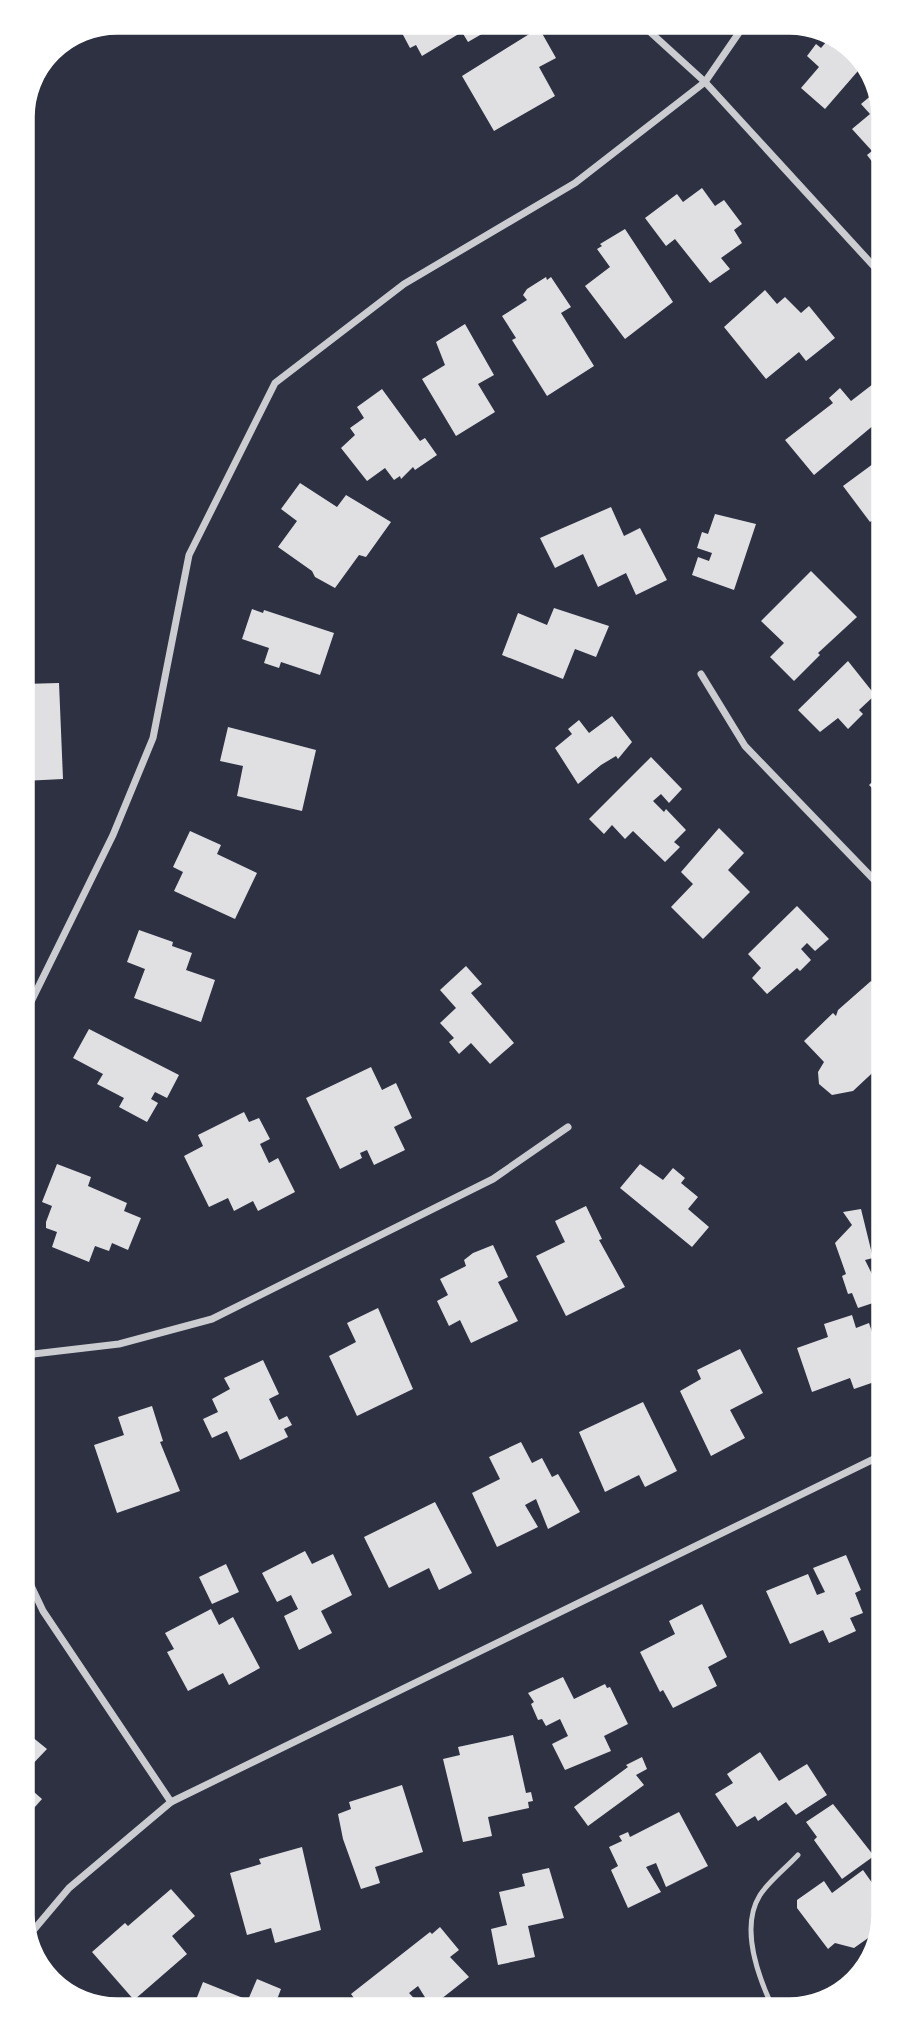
<svg xmlns="http://www.w3.org/2000/svg" width="906" height="2032" viewBox="0 0 906 2032" font-family="'Nunito Sans',sans-serif">
<style>
.building{fill:#e0e0e3}
.lines{fill:none;stroke-linecap:round;stroke-linejoin:round}
.service{stroke:#caccd0;stroke-width:5}
.minor{stroke:#caccd0;stroke-width:7}
.rim{fill:none;stroke:#fff;stroke-width:3.5}
</style>
<rect width="100%" height="100%" fill="#2d3142"/>
<g class="building">
<polygon points="405,21 497,21 499,24 468,42 462,32 422,56 416,45 410,48 402,33 407,30"/>
<polygon points="539,28 556,58 539,67 555,96 494,131 462,76"/>
<polygon points="832,35 847,41 864,64 825,109 801,88 819,67 807,56 816,44 821,48"/>
<polygon points="880,88 880,172 867,155 872,151 852,129 870,114 861,104"/>
<polygon points="702,188 715,206 724,200 742,224 734,230 742,243 721,258 730,269 710,283 675,239 666,246 645,218 677,194 683,202"/>
<polygon points="625,229 673,302 625,339 585,286 610,267 597,249 602,246 600,244"/>
<polygon points="546,277 547,280 551,277 571,307 561,313 594,366 547,396 512,340 516,338 502,316 527,300 523,295 527,289"/>
<polygon points="765,290 777,304 785,297 801,313 809,306 835,338 806,361 799,352 766,379 724,327"/>
<polygon points="465,324 494,375 478,384 495,412 456,436 422,379 445,365 436,342"/>
<polygon points="873,384 881,393 881,419 814,475 785,440 833,403 829,398 840,388 851,401"/>
<polygon points="382,389 420,441 425,438 437,455 415,470 413,467 401,479 400,476 394,480 385,468 367,481 341,448 355,435 350,428 364,418 357,407"/>
<polygon points="881,458 881,514 870,522 843,486"/>
<polygon points="300,483 337,507 346,495 391,522 366,557 359,555 335,588 315,577 312,571 278,547 297,521 281,509"/>
<polygon points="611,507 624,536 640,528 667,580 636,595 626,573 598,587 583,554 555,568 540,538"/>
<polygon points="715,514 756,524 734,590 692,575 698,557 709,561 712,553 697,548 702,532 708,534"/>
<polygon points="811,571 857,617 818,653 820,655 794,681 770,657 784,643 761,621"/>
<polygon points="554,608 609,626 596,657 575,649 563,679 502,655 518,613 547,625"/>
<polygon points="252,609 263,613 264,610 334,633 320,675 281,662 279,668 264,663 269,648 242,639"/>
<polygon points="848,661 875,695 859,710 863,714 848,729 838,718 820,732 798,710"/>
<polygon points="59,683 63,779 23,781 23,684"/>
<polygon points="612,716 632,742 618,759 616,756 601,765 578,784 555,748 572,734 568,729 579,720 589,733"/>
<polygon points="228,727 316,750 302,811 237,796 243,766 220,761"/>
<polygon points="651,757 682,789 669,803 661,794 653,801 664,812 666,809 686,830 674,842 680,847 665,862 633,831 625,839 612,825 604,834 589,819"/>
<polygon points="882,773 882,798 869,785"/>
<polygon points="719,828 744,853 728,870 750,892 703,939 671,907 693,884 681,872"/>
<polygon points="190,831 221,845 217,854 257,873 235,919 174,891 183,872 173,867"/>
<polygon points="797,906 829,939 815,951 807,943 801,949 811,960 800,971 797,968 767,994 752,978 761,968 748,954"/>
<polygon points="139,930 173,942 172,946 192,953 186,970 215,980 201,1022 134,998 145,969 127,962"/>
<polygon points="466,966 482,984 471,993 514,1043 490,1064 471,1043 459,1054 449,1042 454,1038 440,1023 456,1008 440,990"/>
<polygon points="871,981 882,992 882,1019 879,1022 882,1026 883,1063 853,1091 832,1095 819,1084 818,1072 824,1062 804,1041 833,1013 836,1016 838,1010"/>
<polygon points="89,1029 179,1075 167,1098 155,1092 151,1099 158,1103 147,1122 119,1107 124,1098 97,1084 103,1074 73,1058"/>
<polygon points="371,1067 382,1090 396,1083 412,1118 394,1127 405,1150 374,1165 367,1150 360,1153 362,1158 340,1169 306,1098"/>
<polygon points="244,1112 249,1122 259,1118 270,1139 260,1144 269,1163 278,1158 295,1192 258,1211 253,1201 234,1211 228,1198 209,1207 184,1156 203,1146 198,1135"/>
<polygon points="57,1164 91,1177 88,1186 127,1203 124,1211 141,1218 128,1250 112,1243 109,1251 95,1246 89,1262 52,1247 57,1232 46,1228 46,1222 52,1206 42,1202"/>
<polygon points="640,1164 663,1180 673,1168 685,1178 681,1183 698,1197 688,1209 709,1227 692,1247 620,1188"/>
<polygon points="586,1206 602,1239 599,1240 625,1287 566,1316 536,1256 565,1242 555,1221"/>
<polygon points="861,1209 873,1258 865,1260 877,1284 874,1285 879,1301 858,1308 852,1293 848,1294 842,1276 846,1274 835,1243 852,1225 843,1212"/>
<polygon points="493,1245 508,1277 498,1282 518,1321 471,1343 460,1320 449,1326 437,1301 448,1295 440,1279 466,1266 464,1260 473,1253"/>
<polygon points="378,1308 413,1389 357,1416 329,1356 356,1342 347,1323"/>
<polygon points="852,1315 856,1328 869,1323 883,1365 883,1379 854,1389 850,1378 812,1392 797,1348 828,1337 824,1324"/>
<polygon points="740,1349 763,1393 730,1410 745,1438 711,1456 680,1391 701,1379 697,1370"/>
<polygon points="263,1360 279,1394 269,1399 279,1420 287,1416 292,1425 284,1429 288,1437 240,1460 227,1431 212,1438 203,1419 218,1412 212,1399 230,1389 224,1378"/>
<polygon points="643,1402 677,1471 645,1487 639,1475 605,1492 579,1432"/>
<polygon points="152,1406 163,1441 160,1442 180,1491 117,1513 94,1445 124,1435 118,1417"/>
<polygon points="521,1442 532,1463 542,1458 552,1477 558,1474 580,1512 548,1529 536,1499 525,1505 538,1527 497,1547 472,1493 500,1479 489,1457"/>
<polygon points="435,1502 472,1573 439,1590 429,1568 389,1588 364,1537"/>
<polygon points="884,1546 884,1578 883,1578 877,1548"/>
<polygon points="305,1551 312,1564 333,1554 352,1595 321,1611 332,1633 299,1650 284,1616 298,1609 291,1595 277,1602 262,1573"/>
<polygon points="846,1555 861,1590 855,1593 863,1613 850,1618 856,1631 829,1643 823,1630 790,1644 766,1591 808,1574 817,1595 825,1592 813,1568"/>
<polygon points="226,1564 239,1592 212,1604 199,1577"/>
<polygon points="702,1604 727,1657 708,1667 717,1686 673,1708 663,1690 660,1692 640,1652 675,1634 669,1621"/>
<polygon points="211,1609 219,1625 233,1617 260,1668 229,1685 223,1673 188,1691 167,1652 174,1649 165,1633"/>
<polygon points="563,1677 574,1699 605,1684 607,1688 610,1687 628,1724 604,1736 611,1751 565,1770 552,1744 568,1736 560,1719 546,1726 542,1719 538,1720 531,1704 534,1702 528,1693"/>
<polygon points="26,1732 47,1749 26,1771"/>
<polygon points="513,1735 526,1793 531,1792 533,1801 528,1802 529,1808 488,1817 492,1836 463,1842 443,1759 460,1755 458,1747"/>
<polygon points="760,1752 779,1781 807,1764 827,1795 796,1815 786,1802 758,1821 755,1816 737,1827 715,1794 733,1783 727,1774"/>
<polygon points="642,1757 647,1769 636,1775 644,1785 588,1826 574,1807 628,1767 626,1765"/>
<polygon points="26,1785 42,1799 26,1817"/>
<polygon points="402,1785 423,1852 375,1867 380,1883 361,1889 343,1839 338,1814 351,1809 349,1802"/>
<polygon points="833,1804 874,1856 842,1879 814,1840 817,1837 806,1822"/>
<polygon points="679,1812 708,1866 666,1887 656,1863 646,1867 661,1892 628,1908 611,1870 618,1866 609,1847 622,1841 619,1836 628,1832 630,1837"/>
<polygon points="302,1847 321,1930 275,1943 271,1928 247,1935 230,1873 261,1864 259,1859"/>
<polygon points="549,1868 564,1918 528,1926 535,1957 498,1965 491,1929 507,1925 499,1892 525,1886 522,1874"/>
<polygon points="863,1870 885,1901 881,1929 854,1948 835,1943 828,1949 797,1908 797,1900 824,1881 832,1893"/>
<polygon points="171,1889 195,1916 172,1936 187,1954 134,2000 92,1952 125,1923 128,1926"/>
<polygon points="440,1927 459,1950 450,1957 469,1977 431,2007 418,1986 409,1993 424,2009 362,2009 351,1994 430,1932 432,1934"/>
<polygon points="257,1979 281,1989 273,2010 192,2010 203,1982 248,2000"/>
</g>
<g class="lines">
<path class="service" d="M772,2006C758,1976 740,1927 760,1895C769,1881 786,1868 798,1855"/>
<g class="minor">
<polyline points="638,21 705,82 880,273"/>
<polyline points="701,674 745,746 882,888"/>
<polyline points="24,1016 113,835 153,738 189,555 275,383 404,284 575,183 705,82 747,21"/>
<polyline points="25,1355 119,1344 212,1319 493,1179 568,1127"/>
<polyline points="25,1573 43,1611 171,1802"/>
<polyline points="26,1939 69,1888 171,1802 884,1454"/>
</g>
</g>
<path d="M0 0H906V2032H0ZM117 33H789A84 84 0 0 1 873 117V1915A84 84 0 0 1 789 1999H117A84 84 0 0 1 33 1915V117A84 84 0 0 1 117 33Z" fill="#fff" fill-rule="evenodd"/>
<path class="rim" d="M117 33H789A84 84 0 0 1 873 117V1915A84 84 0 0 1 789 1999H117A84 84 0 0 1 33 1915V117A84 84 0 0 1 117 33Z"/>
</svg>
